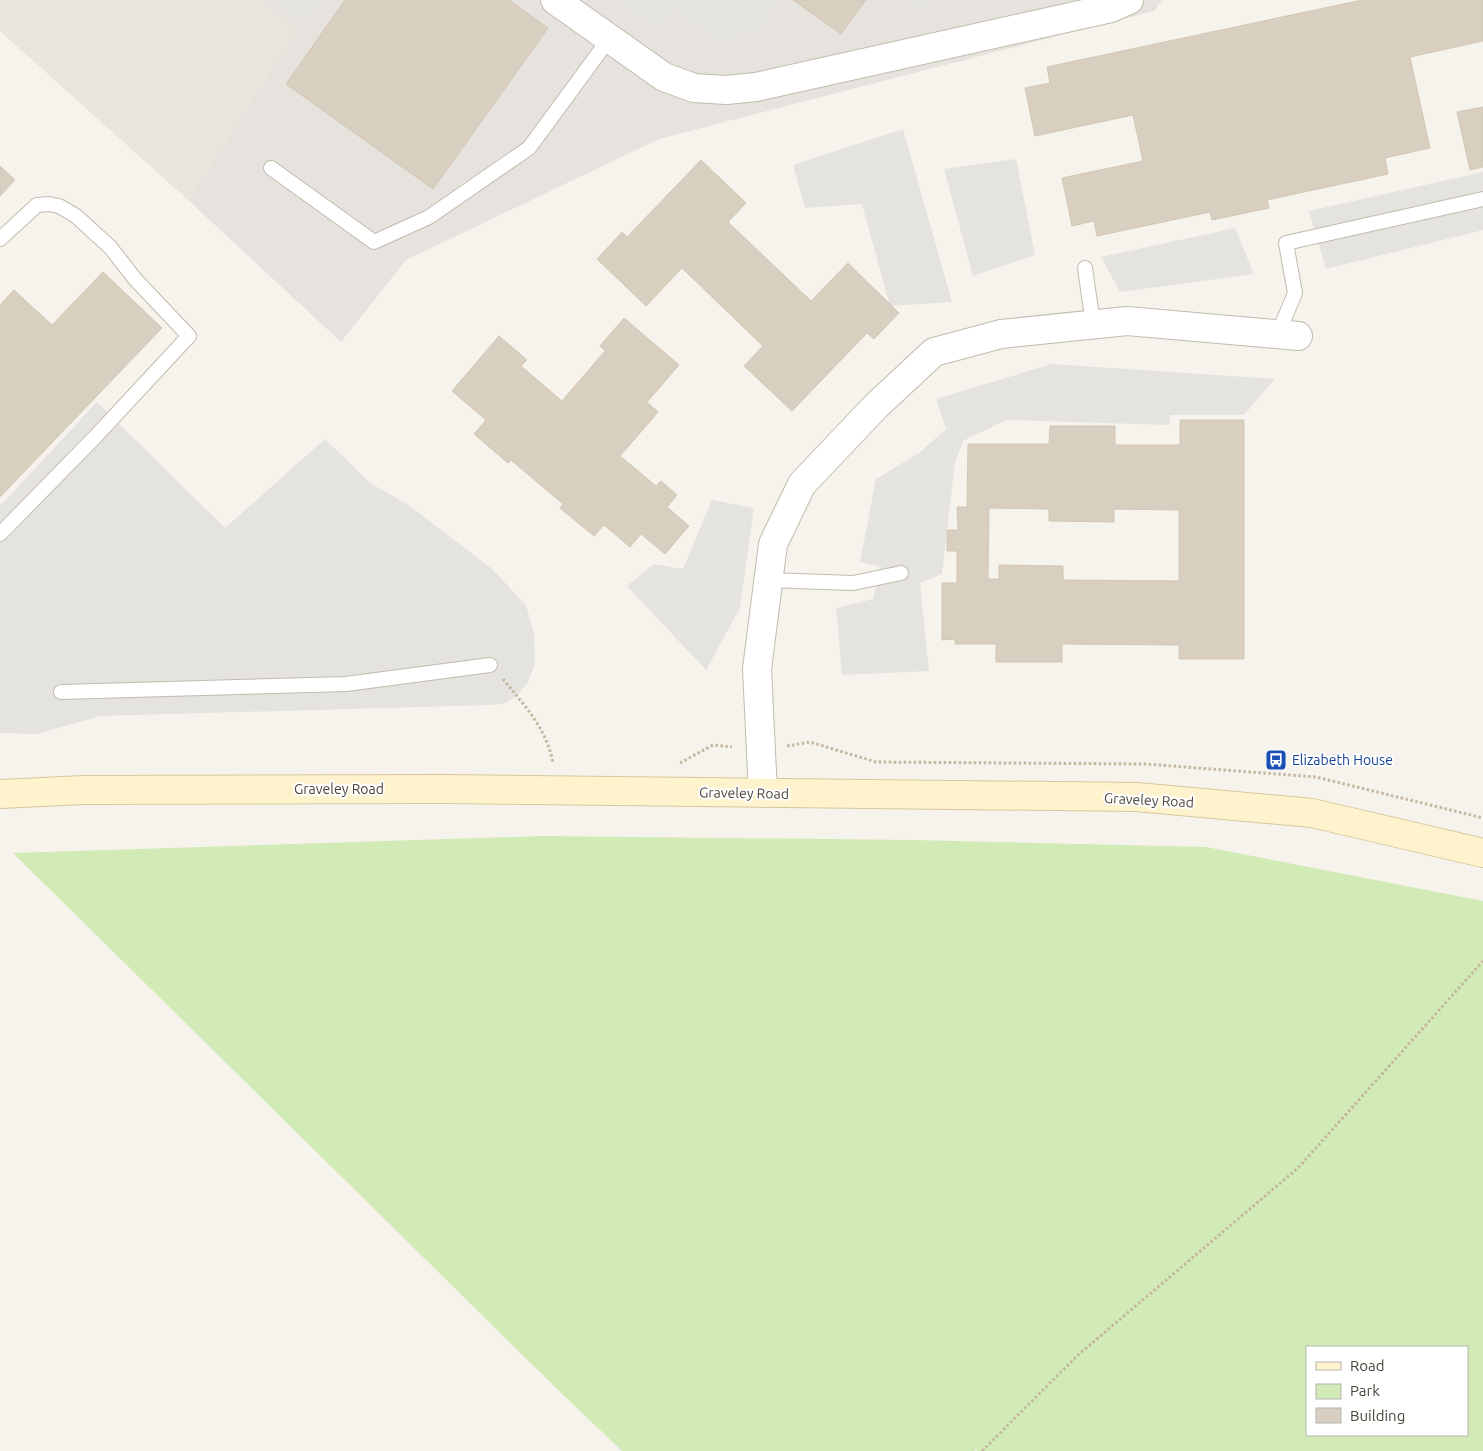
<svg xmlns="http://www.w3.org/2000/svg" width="1483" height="1451" viewBox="0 0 1483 1451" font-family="Ubuntu,sans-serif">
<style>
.residential{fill:#eae5da}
.industrial{fill:#e6e2dd}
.green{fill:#d2eab5;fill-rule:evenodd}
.parking{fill:#e5e3e0}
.building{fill:#d8cfc1;stroke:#d3c7b4;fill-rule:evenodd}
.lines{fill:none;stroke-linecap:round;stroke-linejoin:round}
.lane-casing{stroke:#c2bbae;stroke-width:16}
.street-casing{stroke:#c2bbae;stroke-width:30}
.secondary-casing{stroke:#d6c79b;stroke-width:30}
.path{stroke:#c4b79f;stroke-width:3;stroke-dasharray:2.5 2.5;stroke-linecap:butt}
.lane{stroke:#fff;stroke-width:14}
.street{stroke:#fff;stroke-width:28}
.secondary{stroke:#fff3cd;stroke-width:28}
.labels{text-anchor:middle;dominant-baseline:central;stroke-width:4;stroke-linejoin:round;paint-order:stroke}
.transit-label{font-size:14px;fill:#164399;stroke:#fff;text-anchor:start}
.street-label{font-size:14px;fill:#4b4439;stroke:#fff}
</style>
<rect width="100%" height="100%" fill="#f6f3ec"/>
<polygon class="residential" points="0,0 260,0 295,32 188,200 0,31"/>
<polygon class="industrial" points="260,0 1162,0 1154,11 659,139 406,260 341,342 188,200 295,32"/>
<path class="green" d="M544,836L912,840L1206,847L1483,901V1451H977L976,1450L974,1451H622L556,1388L13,853ZM1307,1347H1467V1435H1307Z"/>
<g class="parking">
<polygon points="269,0 322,0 304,25"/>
<polygon points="614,0 782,0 752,41 742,34 730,50 673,9 657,31"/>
<polygon points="904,0 931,0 922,12"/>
<polygon points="903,129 952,302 890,306 862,204 805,208 793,165"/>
<polygon points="1016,159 1035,255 973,276 944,169"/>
<polygon points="1483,172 1483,230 1326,269 1309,211"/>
<polygon points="1235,228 1254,274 1120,292 1101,257"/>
<polygon points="1052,364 1275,379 1244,415 1170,415 1170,425 1006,420 963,441 955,462 942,574 920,583 929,671 842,675 836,608 873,599 881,567 860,562 876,479 919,453 946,429 936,399"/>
<polygon points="97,402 225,528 325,439 370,483 410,506 492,569 526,605 534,633 535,664 527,684 517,696 506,703 491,705 100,716 37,734 0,733 0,506"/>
<polygon points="712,500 754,508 740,608 706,670 627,586 654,564 683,569"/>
</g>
<g class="building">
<polygon points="345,0 509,0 548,28 433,189 286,84"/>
<polygon points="793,0 866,0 841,34"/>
<polygon points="1362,0 1483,0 1483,41 1410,57 1430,148 1385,158 1388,174 1267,200 1269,208 1212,220 1210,212 1097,236 1094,221 1072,226 1062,178 1143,161 1133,115 1035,136 1025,88 1050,83 1047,67"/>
<polygon points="1483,107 1483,167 1470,170 1457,112"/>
<polygon points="701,160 746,203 728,222 811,301 848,263 899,313 874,339 867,333 792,411 744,366 763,346 682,268 646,306 597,259 622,232 627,237"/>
<polygon points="0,166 15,180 0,196"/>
<polygon points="103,272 162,328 0,497 0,305 14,290 52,325"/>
<polygon points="624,318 679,365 647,402 658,412 620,456 656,486 661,481 677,495 667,507 689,526 665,554 641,534 630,547 604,525 594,536 560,508 563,504 511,460 508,463 474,434 486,420 452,391 499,336 527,360 521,366 562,401 605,351 600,346"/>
<path d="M1180,420H1244V659H1179V645L1062,644V662H996V644H955V639L942,640V583H957V551H947V530H958L957,507H967L968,444H1049L1050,426H1115V445H1180ZM989,508L1049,509V521L1114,522V509L1179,510V581L1063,580V566L999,565V579H988Z"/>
</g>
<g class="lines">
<g class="lane-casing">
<g id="lane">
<polyline points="271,168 374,242 429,217 529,148 609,39"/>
<polyline points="0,239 37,205 49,204 59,206 76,216 110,247 135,279 189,336 96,436 0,534"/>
<polyline points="1085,268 1093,324"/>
<polyline points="1278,334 1295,293 1286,243 1483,199"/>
<polyline points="768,580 853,583 901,573"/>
<polyline points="61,692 346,684 490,665"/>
</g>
</g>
<g class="street-casing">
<g id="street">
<polyline points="555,0 664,77 694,88 726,90 756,87 1111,8 1129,0"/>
<polyline points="763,793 757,669 773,544 802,484 876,406 934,352 1001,334 1127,321 1298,336"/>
</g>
</g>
<g class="secondary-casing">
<polyline id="secondary" points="0,794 84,790 443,789 1137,797 1312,813 1483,853"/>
</g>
<g class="path">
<path d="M503,679C524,705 547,729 553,763"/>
<polyline points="787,746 810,742 876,762 1146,764 1316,777 1483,818"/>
<polyline points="680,763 713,745 732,747"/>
<polyline points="982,1451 1078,1355 1298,1168 1483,961"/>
</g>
<use href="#lane" class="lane"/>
<use href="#street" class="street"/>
<use href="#secondary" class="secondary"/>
</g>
<defs>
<g id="bus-square" transform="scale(1.125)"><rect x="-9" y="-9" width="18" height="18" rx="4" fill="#1a4fb4" stroke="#fff"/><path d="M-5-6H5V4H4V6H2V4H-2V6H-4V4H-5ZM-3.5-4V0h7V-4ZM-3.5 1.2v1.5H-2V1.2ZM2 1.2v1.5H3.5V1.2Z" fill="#fff"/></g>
</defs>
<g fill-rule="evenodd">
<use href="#bus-square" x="1276" y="760"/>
</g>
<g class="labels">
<g class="transit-label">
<text x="1292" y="760">Elizabeth House</text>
</g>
<g class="street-label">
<text x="339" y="789">Graveley Road</text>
<text transform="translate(744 793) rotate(1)">Graveley Road</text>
<text transform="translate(1149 800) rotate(3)">Graveley Road</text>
</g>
</g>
<rect x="1306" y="1346" width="162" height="90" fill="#ffffff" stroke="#b7b4b0"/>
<rect x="1316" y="1362" width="25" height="8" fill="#fff3cd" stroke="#b7b4b0"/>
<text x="1350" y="1371" font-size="15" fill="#4b4439">Road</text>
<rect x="1316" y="1384" width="25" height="15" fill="#d2eab5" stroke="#b7b4b0"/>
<text x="1350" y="1396" font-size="15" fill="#4b4439">Park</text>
<rect x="1316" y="1408" width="25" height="15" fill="#d8cfc1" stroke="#b7b4b0"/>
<text x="1350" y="1421" font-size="15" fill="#4b4439">Building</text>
</svg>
